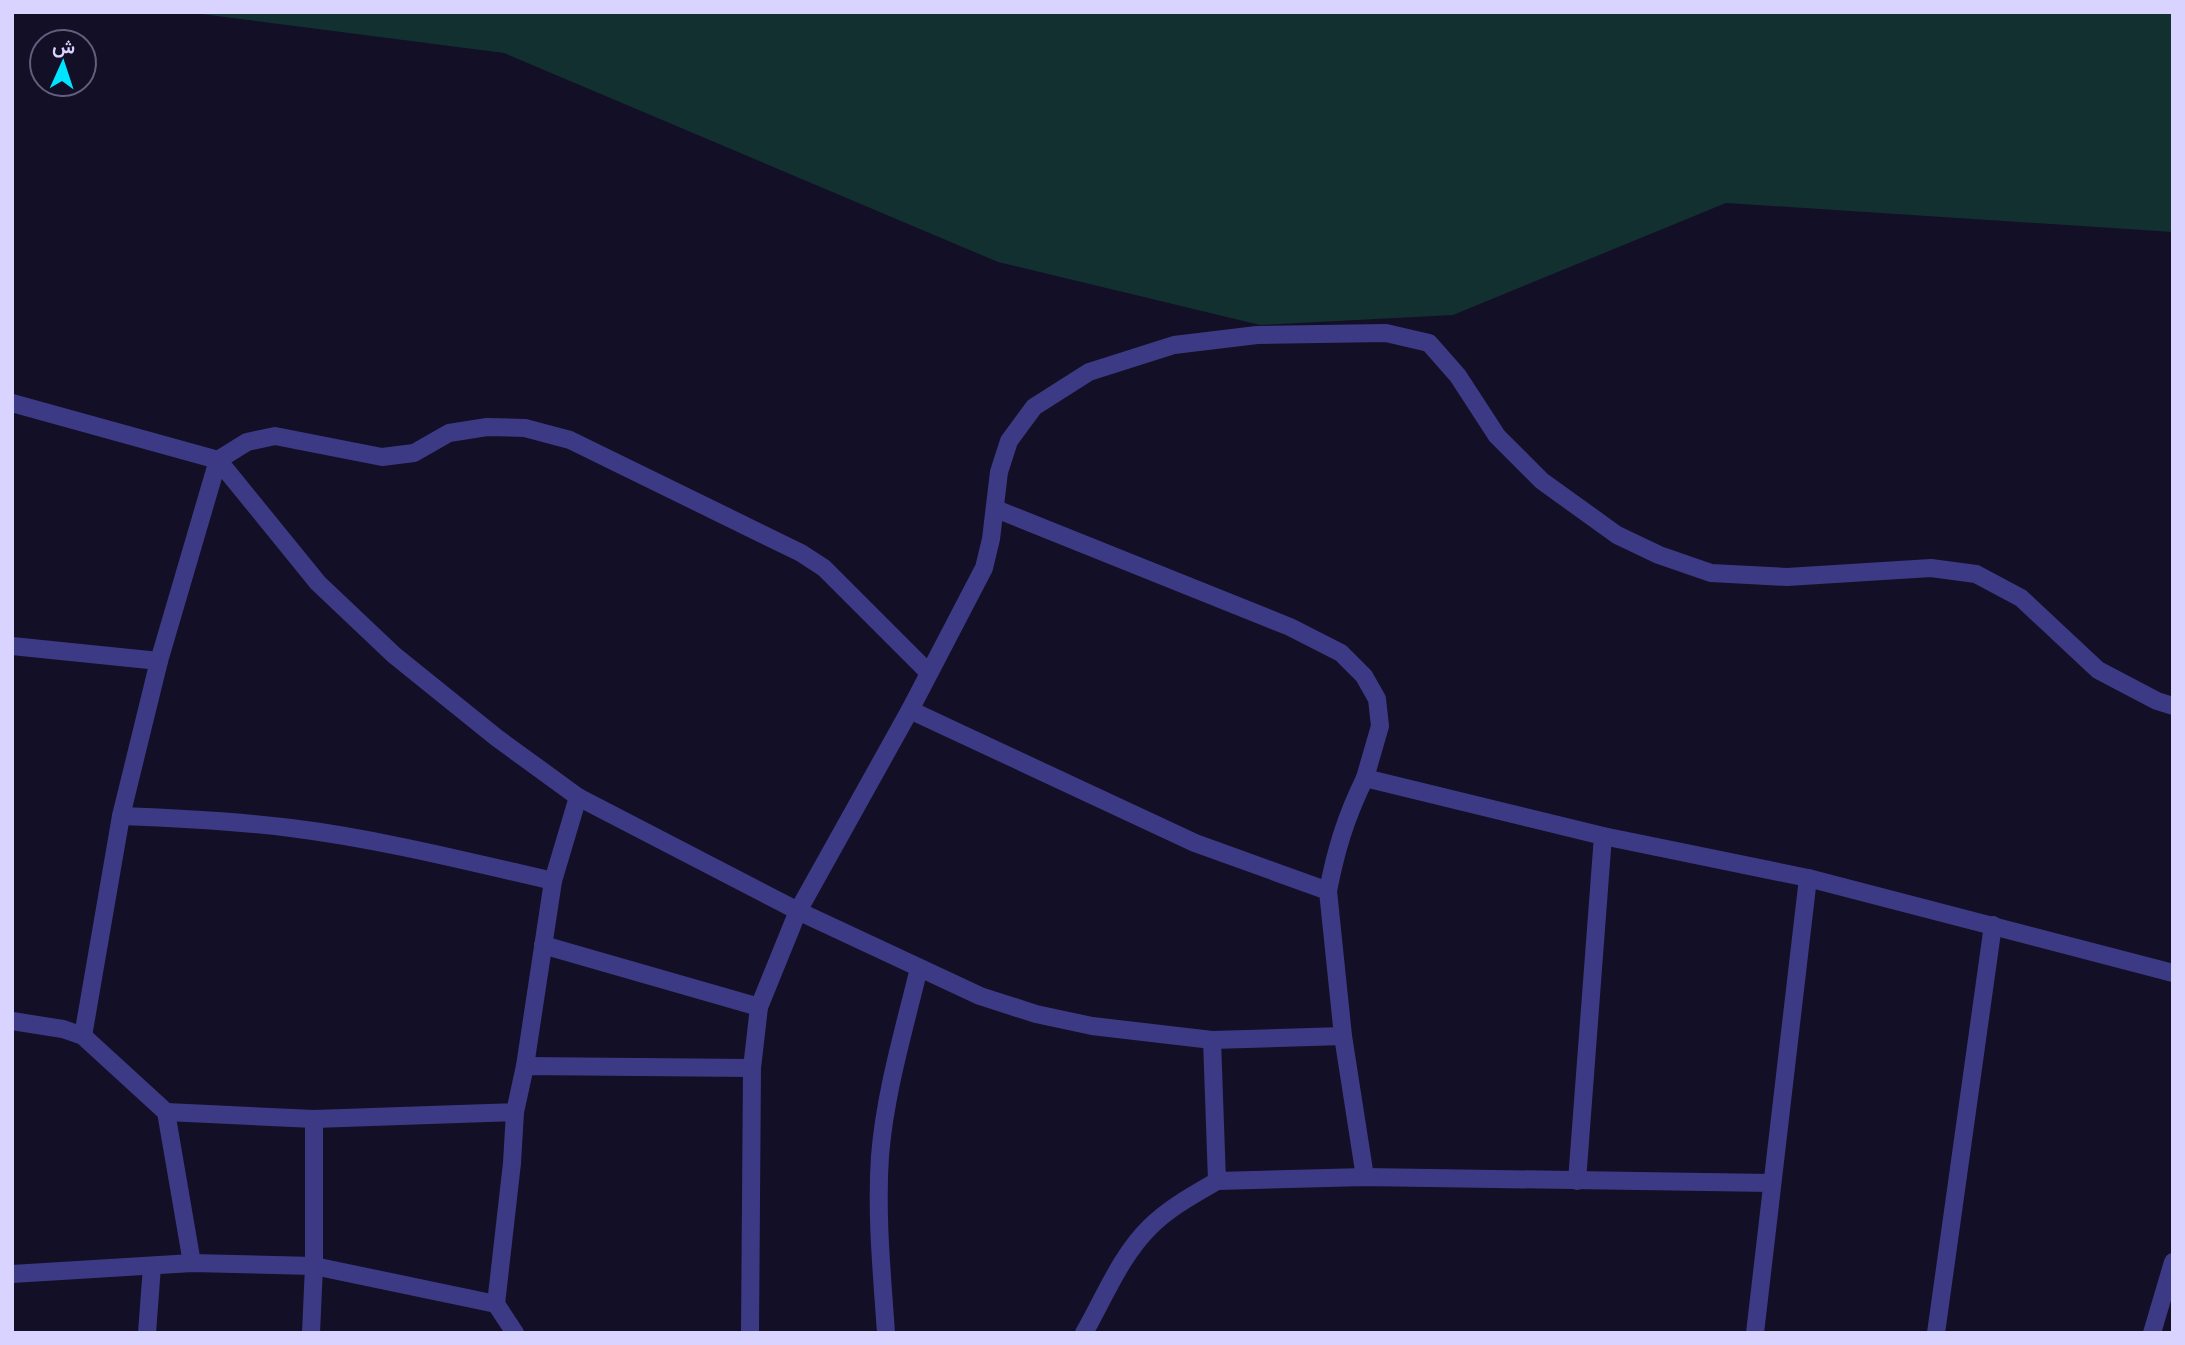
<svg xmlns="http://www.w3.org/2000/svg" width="2185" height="1345" viewBox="0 0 2185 1345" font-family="'PT Sans',Vazirmatn,sans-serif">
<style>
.green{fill:#12302f}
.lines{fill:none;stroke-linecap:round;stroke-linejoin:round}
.lane{stroke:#3d3a85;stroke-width:18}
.street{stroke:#3d3a85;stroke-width:18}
</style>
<rect width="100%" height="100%" fill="#130f26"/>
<polygon class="green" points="186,12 2173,12 2173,232 1726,203 1453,315 1260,325 998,262 504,53"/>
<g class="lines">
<g class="lane">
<polyline points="218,460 247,442 275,436 382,457 414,453 449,433 487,427 525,428 570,440 801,553 824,568 929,673"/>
<polyline points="996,509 1290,627 1341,653 1364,676 1377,699 1380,726 1365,778"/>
<path d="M121,816C178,818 234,821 291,828C379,839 466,861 553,881"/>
<polyline points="1577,1181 1603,836"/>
<polyline points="147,1333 152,1266"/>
<path d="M1084,1333C1104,1298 1121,1255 1150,1227C1169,1208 1193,1195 1217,1181"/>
</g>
<g class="street">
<polyline points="12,403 218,460 318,583 394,655 497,738 578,797 798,911 980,996 1036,1014 1092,1026 1212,1040 1343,1036"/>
<polyline points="12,646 159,661"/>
<polyline points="910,710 1195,843 1328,891 1343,1036 1365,1177"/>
<path d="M1328,891C1336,849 1346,817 1365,778L1603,836L1808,878L2173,973"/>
<polyline points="543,945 759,1007"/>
<polyline points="12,1021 63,1029 83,1036 166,1112 192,1263"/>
<polyline points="83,1036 121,816 159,661 218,460"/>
<polyline points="1212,1040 1217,1181 1365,1177 1771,1183"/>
<polyline points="525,1066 553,881 578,797"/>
<polyline points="166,1112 314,1119 515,1112 525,1066 752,1068"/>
<polyline points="12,1274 192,1263 314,1266 496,1304 515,1333"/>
<polyline points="496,1304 512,1163 515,1112"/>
<polyline points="311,1333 314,1266 314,1119"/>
<polyline points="750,1333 752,1068 759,1007 798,911 910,710 984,568 991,539 999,472 1009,441 1034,407 1089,372 1174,345 1257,335 1386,333 1429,343 1458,376 1497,436 1542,481 1617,535 1659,555 1711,573 1787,577 1931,568 1976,574 2021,598 2098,670 2157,701 2173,706"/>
<path d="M886,1333C882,1274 876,1215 880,1156C885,1093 904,1030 919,968"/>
<polyline points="1755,1333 1808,878"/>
<polyline points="1936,1333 1993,925"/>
<polyline points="2152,1333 2173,1262"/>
</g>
</g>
<rect width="2185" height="1345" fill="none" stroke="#d9d4ff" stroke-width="28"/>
<g transform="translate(63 63) rotate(3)"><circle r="33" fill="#130f26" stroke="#625e7d" stroke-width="2"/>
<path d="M0-5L12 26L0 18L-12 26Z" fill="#00e5ff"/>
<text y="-10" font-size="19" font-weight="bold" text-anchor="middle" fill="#d9d4ff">ش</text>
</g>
</svg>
